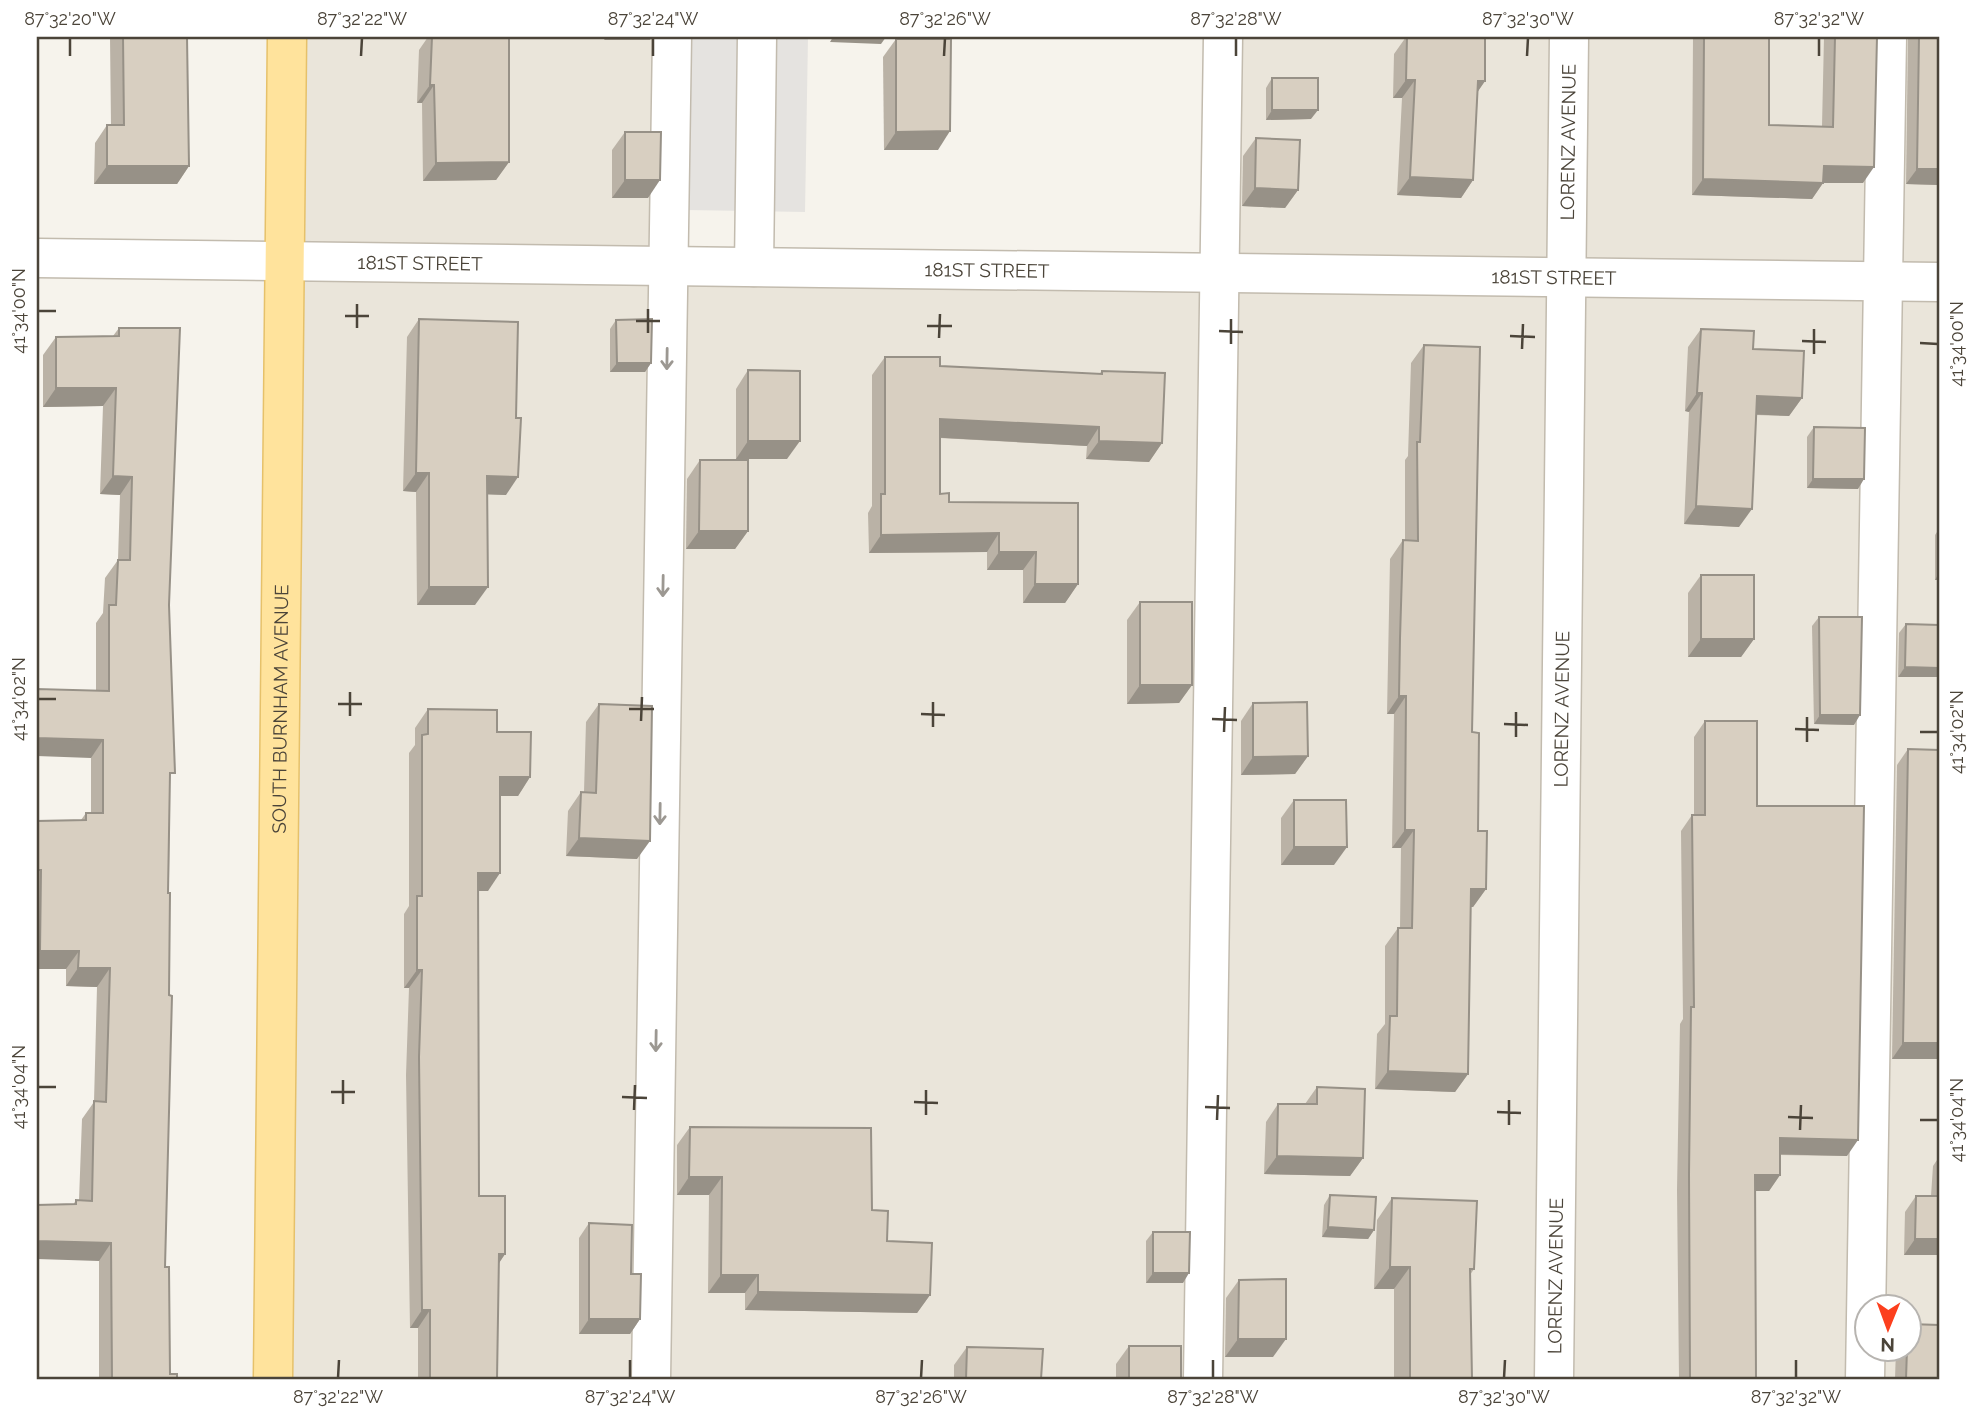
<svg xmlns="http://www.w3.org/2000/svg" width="1976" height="1416" viewBox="0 0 1976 1416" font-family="Raleway,sans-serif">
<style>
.residential{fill:#eae5da;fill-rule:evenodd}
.parking{fill:#e5e3e0}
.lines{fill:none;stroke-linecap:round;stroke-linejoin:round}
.minor-casing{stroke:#c2bbae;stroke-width:41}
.major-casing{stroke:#e6c16a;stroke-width:41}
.minor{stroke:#fff;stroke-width:38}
.major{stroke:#ffe39c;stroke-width:38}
.wall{fill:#bab2a6}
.shaded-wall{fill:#979187}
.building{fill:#d8cfc1;stroke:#979187;stroke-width:2}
.oneway{stroke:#9c9892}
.ticks{fill:none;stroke:#4b4439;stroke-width:2.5}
.labels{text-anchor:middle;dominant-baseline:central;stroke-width:7;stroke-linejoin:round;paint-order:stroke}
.street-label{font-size:19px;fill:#4b4439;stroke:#fff}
.neatline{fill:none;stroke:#4b4439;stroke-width:2.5}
.ticks-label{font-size:18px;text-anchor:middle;fill:#4b4439}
</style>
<rect width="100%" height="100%" fill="#f6f3ec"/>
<path class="residential" d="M287,37H659L668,266L1219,273L1223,37H1939V1379H273ZM1868,1308H1910V1350H1868Z"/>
<polygon class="parking" points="688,37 808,37 805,212 686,210"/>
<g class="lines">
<g class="minor-casing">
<g id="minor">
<path id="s1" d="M37,258L1939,282"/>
<polyline points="754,267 757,37"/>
<polyline points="651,1379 672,37"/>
<polyline points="1203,1379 1223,37"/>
<path id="s2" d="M1554,1379L1569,37"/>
<polyline points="1865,1379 1887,37"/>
</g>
</g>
<g class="major-casing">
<g id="major">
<path id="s3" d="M273,1379L287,37"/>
</g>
</g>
<use href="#minor" class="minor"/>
<use href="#major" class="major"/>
</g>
<g class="wall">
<polygon points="110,37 187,37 189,166 177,184 94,184 95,143 107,125 111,125"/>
<polygon points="428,37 509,37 509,162 496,180 423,181 422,103 417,103 419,50"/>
<polygon points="1406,37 1485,81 1478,91 1473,180 1461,198 1397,195 1402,98 1393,98 1394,54"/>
<polygon points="1693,37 1769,37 1769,125 1822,126 1824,37 1877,37 1863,183 1823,183 1812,199 1692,195"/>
<polygon points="1908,37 1939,37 1939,185 1906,184"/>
<polygon points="896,39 938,150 884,150 883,57"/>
<polygon points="1272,78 1311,119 1266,120 1266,88"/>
<polygon points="625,132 648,198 612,198 612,150"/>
<polygon points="1256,138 1298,190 1285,208 1242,206 1243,156"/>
<polygon points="419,319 506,495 487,494 475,605 417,605 416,492 403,491 407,337"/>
<polygon points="616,320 651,363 645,372 610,372 610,329"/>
<polygon points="119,328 169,605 170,781 165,1267 170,1374 177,1379 99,1379 99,1261 73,1205 76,1200 79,1200 82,1119 94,1102 97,987 66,986 66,969 37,969 37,821 81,820 86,813 91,813 91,758 96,691 96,623 103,613 105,578 118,560 120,495 100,494 103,406 43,407 43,355 56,337 113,336"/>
<polygon points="1701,329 1753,349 1802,398 1789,416 1756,415 1739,527 1684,524 1689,412 1685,411 1688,347"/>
<polygon points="1424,345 1472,732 1478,831 1486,889 1473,907 1471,907 1468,1074 1455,1092 1375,1089 1377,1034 1385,1024 1385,946 1398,928 1400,928 1401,848 1392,848 1394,714 1387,714 1390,559 1403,540 1405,540 1405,460 1408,456 1411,363"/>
<polygon points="885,357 940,366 1099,374 1102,371 1162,443 1149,462 1086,459 1087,446 940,438 940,494 949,502 1078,503 1078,584 1065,603 1023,603 1023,570 987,570 987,552 869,553 868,513 872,506 872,375"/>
<polygon points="748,370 787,459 736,459 736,389"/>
<polygon points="1814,427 1858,489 1807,488 1807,437"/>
<polygon points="700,460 748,531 735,549 686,549 687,479"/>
<polygon points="1939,529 1939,580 1935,580 1935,535"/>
<polygon points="1701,575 1754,639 1741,657 1688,657 1688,593"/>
<polygon points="1140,602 1192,685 1179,703 1127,704 1127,620"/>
<polygon points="1819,617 1854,725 1814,724 1812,626"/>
<polygon points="1906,624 1939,625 1898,677 1899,633"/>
<polygon points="1253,703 1308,756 1295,774 1241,775 1241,721"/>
<polygon points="599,704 637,859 566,856 568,811 581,792 584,792 586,722"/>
<polygon points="428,709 497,732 530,777 518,796 500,796 488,891 478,891 479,1196 505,1254 499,1263 497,1379 418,1379 418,1328 410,1328 406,1075 409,988 404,988 404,914 409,906 409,753 415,745 415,728"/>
<polygon points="1705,721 1757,806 1847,1156 1780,1155 1780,1175 1769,1191 1755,1191 1756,1379 1679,1379 1677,1190 1680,1024 1683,1019 1681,831 1692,815 1694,815 1694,737"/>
<polygon points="1908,749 1939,1059 1892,1059 1897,765"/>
<polygon points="1294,800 1334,865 1281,865 1281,818"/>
<polygon points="1317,1087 1363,1158 1350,1176 1264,1174 1266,1122 1278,1104 1305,1104"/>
<polygon points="690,1127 872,1210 887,1241 930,1295 917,1313 745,1310 745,1293 708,1293 709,1195 677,1195 677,1145"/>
<polygon points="1939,1157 1939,1255 1904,1255 1905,1212 1916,1196 1931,1196 1933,1166"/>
<polygon points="1330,1195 1374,1230 1368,1239 1322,1237 1324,1205"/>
<polygon points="1392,1198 1474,1269 1470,1275 1472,1379 1311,1379 1312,1378 1394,1378 1394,1289 1374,1289 1377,1220"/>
<polygon points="589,1223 631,1274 640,1319 630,1334 579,1334 579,1238"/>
<polygon points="1153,1232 1183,1283 1146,1283 1146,1241"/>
<polygon points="1239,1280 1273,1357 1225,1357 1226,1298"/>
<polygon points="1129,1346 1181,1379 1116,1379 1116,1364"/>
<polygon points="967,1347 1041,1379 954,1379 954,1365"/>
<polygon points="1896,1349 1909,1349 1939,1379 1895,1379"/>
</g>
<g class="shaded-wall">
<polygon points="606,37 652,37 650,40 604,40"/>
<polygon points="833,37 886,37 881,44 830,42"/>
<polygon points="1406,80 1415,80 1402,98 1393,98"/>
<polygon points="1478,81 1485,81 1472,100"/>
<polygon points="430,85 434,85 422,103 417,103"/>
<polygon points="1272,110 1318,110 1311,119 1266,120"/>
<polygon points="950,131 938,150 884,150 896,132"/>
<polygon points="509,162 496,180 423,181 436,163"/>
<polygon points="107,166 189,166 177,184 94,184"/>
<polygon points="1824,166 1874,167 1863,183 1812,183"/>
<polygon points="1917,169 1939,169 1939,185 1906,184"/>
<polygon points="1410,177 1473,180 1461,198 1397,195"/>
<polygon points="1703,179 1823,183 1812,199 1692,195"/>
<polygon points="625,180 660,180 648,198 612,198"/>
<polygon points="1255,188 1298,190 1285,208 1242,206"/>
<polygon points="617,363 651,363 645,372 610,372"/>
<polygon points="56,388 116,388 103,406 43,407"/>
<polygon points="1697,393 1702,393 1689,412 1685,411"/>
<polygon points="1757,396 1802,398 1789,416 1744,414"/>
<polygon points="940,419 1099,427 1087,446 927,437"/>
<polygon points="748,441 800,441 787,459 736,459"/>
<polygon points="1099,441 1162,443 1149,462 1086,459"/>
<polygon points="416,473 429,473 416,492 403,491"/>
<polygon points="113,476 132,477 120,495 100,494"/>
<polygon points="487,476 518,477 506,495 474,494"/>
<polygon points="1813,479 1864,479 1858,489 1807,488"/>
<polygon points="1696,506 1752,509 1739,527 1684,524"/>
<polygon points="699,531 748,531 735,549 686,549"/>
<polygon points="999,533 987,552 869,553 881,535"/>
<polygon points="999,552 1036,552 1023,570 987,570"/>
<polygon points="1939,573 1939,580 1935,580"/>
<polygon points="1035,584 1078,584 1065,603 1023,603"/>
<polygon points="429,587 488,587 475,605 417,605"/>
<polygon points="1701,639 1754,639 1741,657 1688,657"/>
<polygon points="1905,667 1939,668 1939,677 1898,677"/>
<polygon points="1140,685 1192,685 1179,703 1127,704"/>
<polygon points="1399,696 1406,696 1394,714 1387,714"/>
<polygon points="1820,715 1860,715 1854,725 1814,724"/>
<polygon points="37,738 103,740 91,758 37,756"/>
<polygon points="1308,756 1295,774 1241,775 1253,757"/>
<polygon points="500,777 530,777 518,796 488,796"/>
<polygon points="1405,830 1414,830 1401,848 1392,848"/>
<polygon points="579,838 650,841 637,859 566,856"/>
<polygon points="1294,847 1347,847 1334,865 1281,865"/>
<polygon points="478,873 500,873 488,891 466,891"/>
<polygon points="1471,889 1486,889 1473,907 1458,907"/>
<polygon points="40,951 79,951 66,969 37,969 37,956"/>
<polygon points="78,968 110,968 97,987 66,986"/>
<polygon points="417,970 422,970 409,988 404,988"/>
<polygon points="1903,1043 1939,1043 1939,1059 1892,1059"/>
<polygon points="1388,1071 1468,1074 1455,1092 1375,1089"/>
<polygon points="1780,1138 1858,1140 1847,1156 1769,1154"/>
<polygon points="1277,1156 1363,1158 1350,1176 1264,1174"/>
<polygon points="1755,1175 1780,1175 1769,1191 1744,1191"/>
<polygon points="689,1177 722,1177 709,1195 677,1195"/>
<polygon points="1328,1227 1374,1230 1368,1239 1322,1237"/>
<polygon points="1915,1239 1939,1239 1939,1255 1904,1255"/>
<polygon points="37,1241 111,1243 99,1261 37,1259"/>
<polygon points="499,1254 505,1254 493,1272"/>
<polygon points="1390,1267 1410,1267 1394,1289 1374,1289"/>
<polygon points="1153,1273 1189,1273 1183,1283 1146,1283"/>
<polygon points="721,1275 758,1275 745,1293 708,1293"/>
<polygon points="758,1292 930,1295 917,1313 745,1310"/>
<polygon points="422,1310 430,1310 418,1328 410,1328"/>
<polygon points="589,1319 640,1319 630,1334 579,1334"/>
<polygon points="1238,1339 1286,1339 1273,1357 1225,1357"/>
</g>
<g class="building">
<polygon points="123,37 187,37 189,166 107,166 107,125 124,125"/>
<polygon points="432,37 509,37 509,162 436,163 434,85 430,85"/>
<polygon points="1407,37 1485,37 1485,81 1478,81 1473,180 1410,177 1415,80 1406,80"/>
<polygon points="1704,37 1769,37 1769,125 1833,127 1835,37 1877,37 1874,167 1824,166 1823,183 1703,179"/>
<polygon points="1919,37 1939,37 1939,169 1917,169"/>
<polygon points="896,39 951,39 950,131 896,132"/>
<rect x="1272" y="78" width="46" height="32"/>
<polygon points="625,132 661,132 660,180 625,180"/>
<polygon points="1256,138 1300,140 1298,190 1255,188"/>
<polygon points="419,319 518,322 516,418 521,418 518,477 487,476 488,587 429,587 429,473 416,473"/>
<polygon points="652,319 651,363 617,363 616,320"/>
<polygon points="119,328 180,328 169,605 175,773 170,773 168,893 170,893 169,995 172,996 165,1267 169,1267 170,1374 177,1374 177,1379 112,1379 111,1243 37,1241 37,1205 76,1204 76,1200 92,1201 94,1101 106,1102 110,968 78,968 79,951 40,951 41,870 37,870 37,821 86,820 86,813 103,813 103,740 37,738 37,689 109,691 109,605 116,605 118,560 130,560 132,477 113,476 116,388 56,388 56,337 119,336"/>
<polygon points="1701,329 1754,331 1753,349 1804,351 1802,398 1757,396 1752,509 1696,506 1702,393 1697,393"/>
<polygon points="1424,345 1480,347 1472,732 1479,733 1478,831 1487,831 1486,889 1471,889 1468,1074 1388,1071 1390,1016 1397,1016 1398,928 1412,928 1414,830 1405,830 1406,696 1399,696 1400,638 1403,540 1418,541 1417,442 1420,442"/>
<polygon points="885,357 940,357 940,366 1102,374 1102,371 1165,373 1162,443 1099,441 1099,427 940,419 940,494 949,493 949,502 1078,503 1078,584 1035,584 1036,552 999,552 999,533 881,535 881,494 885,494"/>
<polygon points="748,370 800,371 800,441 748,441"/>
<polygon points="1814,427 1865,428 1864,479 1813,479"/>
<polygon points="700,460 748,460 748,531 699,531"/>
<rect x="1701" y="575" width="53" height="64"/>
<rect x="1140" y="602" width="52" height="83"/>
<polygon points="1819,617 1862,617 1860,715 1820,715"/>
<polygon points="1906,624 1939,625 1939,668 1905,667"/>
<polygon points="1307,702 1308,756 1253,757 1253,703"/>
<polygon points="599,704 652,706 650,841 579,838 581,792 596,793"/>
<polygon points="428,709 497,710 497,732 531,732 530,777 500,777 500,873 478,873 479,1196 505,1196 505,1254 499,1254 497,1379 430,1379 430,1310 422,1310 419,1057 422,970 417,970 417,896 422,896 422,735 428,734"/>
<polygon points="1705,721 1757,721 1757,806 1864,806 1858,1140 1780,1138 1780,1175 1755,1175 1756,1379 1690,1379 1689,1174 1691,1007 1694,1007 1692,815 1705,815"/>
<polygon points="1908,749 1939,750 1939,1043 1903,1043"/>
<polygon points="1294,800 1346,800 1347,847 1294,847"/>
<polygon points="1317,1087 1365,1089 1363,1158 1277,1156 1278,1104 1317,1104"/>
<polygon points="690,1127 871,1128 872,1210 888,1211 887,1241 932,1243 930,1295 758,1292 758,1275 721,1275 722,1177 689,1177"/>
<polygon points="1330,1195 1376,1197 1374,1230 1328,1227"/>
<polygon points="1916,1196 1939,1196 1939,1239 1915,1239"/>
<polygon points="1392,1198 1477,1201 1474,1269 1470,1269 1472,1379 1312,1379 1312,1378 1410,1378 1410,1267 1390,1267"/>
<polygon points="589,1223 632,1225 631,1274 641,1274 640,1319 589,1319"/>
<polygon points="1153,1232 1190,1232 1189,1273 1153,1273"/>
<polygon points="1286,1279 1286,1339 1238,1339 1239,1280"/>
<polygon points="1909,1324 1939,1325 1939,1379 1906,1379 1907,1349 1909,1349"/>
<rect x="1129" y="1346" width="52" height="33"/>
<polygon points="967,1347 1043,1349 1041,1379 966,1379"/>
</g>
<defs><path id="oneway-shaft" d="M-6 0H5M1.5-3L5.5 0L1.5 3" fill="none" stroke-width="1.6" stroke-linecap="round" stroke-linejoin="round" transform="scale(1.75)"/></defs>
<g class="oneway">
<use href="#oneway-shaft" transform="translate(667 359) rotate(91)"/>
<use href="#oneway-shaft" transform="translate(663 586) rotate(91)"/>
<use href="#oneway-shaft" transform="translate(660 814) rotate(91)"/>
<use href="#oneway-shaft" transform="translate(656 1041) rotate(91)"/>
</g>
<path class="ticks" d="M70,56V38M361,56L362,38M653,56V38M944,56L945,38M1236,56V38M1527,56L1528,38M1819,56V38M38,311H56M345,316H369M636,321H660M927,326H952M357,328V304M1219,331L1243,332M648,333V309M1510,336L1535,337M939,338L940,314M1802,341L1826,342M1920,343L1938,344M1231,344V319M1522,349L1523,324M1814,354V329M38,699H56M338,704H362M629,709H654M921,714L945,715M350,716V692M1212,719L1237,720M641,721L642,697M1504,724L1528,725M933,727V702M1795,729L1819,730M1224,732L1225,707M1920,732H1938M1516,737V712M1807,742V717M38,1087H56M331,1092H355M622,1097L647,1098M914,1102L938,1103M343,1104V1080M1205,1107L1230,1108M634,1110L635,1085M1497,1112L1521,1113M926,1115V1090M1788,1117L1813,1118M1217,1120L1218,1095M1920,1120H1938M1509,1125V1100M1800,1130L1801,1105M338,1378L339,1360M630,1378V1360M921,1378L922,1360M1213,1378V1360M1504,1378L1505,1360M1796,1378V1360"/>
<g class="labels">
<g class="street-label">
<text stroke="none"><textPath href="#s2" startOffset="1237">LORENZ AVENUE</textPath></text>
<text stroke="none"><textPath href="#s1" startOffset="383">181ST STREET</textPath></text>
<text stroke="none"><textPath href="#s1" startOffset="950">181ST STREET</textPath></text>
<text stroke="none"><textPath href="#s1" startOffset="1517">181ST STREET</textPath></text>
<text stroke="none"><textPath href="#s3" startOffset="670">SOUTH BURNHAM AVENUE</textPath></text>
<text stroke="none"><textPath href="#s2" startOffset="670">LORENZ AVENUE</textPath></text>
<text stroke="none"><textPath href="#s2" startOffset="103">LORENZ AVENUE</textPath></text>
</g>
</g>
<rect width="1976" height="1416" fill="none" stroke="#ffffff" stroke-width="77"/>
<g transform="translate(1888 1328) rotate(181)"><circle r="33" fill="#ffffff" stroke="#b7b4b0" stroke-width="2"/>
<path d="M0-5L12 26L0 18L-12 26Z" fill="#fc3f1d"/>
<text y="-10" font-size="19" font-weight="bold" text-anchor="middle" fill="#4b4439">N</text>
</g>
<rect x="38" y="38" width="1900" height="1340" class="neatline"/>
<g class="ticks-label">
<text x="70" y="25">87°32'20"W</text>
<text x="362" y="25">87°32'22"W</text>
<text x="653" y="25">87°32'24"W</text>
<text x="945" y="25">87°32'26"W</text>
<text x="1236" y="25">87°32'28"W</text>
<text x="1528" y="25">87°32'30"W</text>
<text x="1819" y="25">87°32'32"W</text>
<text transform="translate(19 311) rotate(-90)" y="6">41°34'00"N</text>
<text transform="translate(1957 344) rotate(-90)" y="6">41°34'00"N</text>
<text transform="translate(19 699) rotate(-90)" y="6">41°34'02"N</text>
<text transform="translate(1957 732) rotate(-90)" y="6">41°34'02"N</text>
<text transform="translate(19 1087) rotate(-90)" y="6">41°34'04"N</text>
<text transform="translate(1957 1120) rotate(-90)" y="6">41°34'04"N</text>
<text x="338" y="1403">87°32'22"W</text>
<text x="630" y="1403">87°32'24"W</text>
<text x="921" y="1403">87°32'26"W</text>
<text x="1213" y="1403">87°32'28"W</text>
<text x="1504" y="1403">87°32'30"W</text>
<text x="1796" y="1403">87°32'32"W</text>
</g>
</svg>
